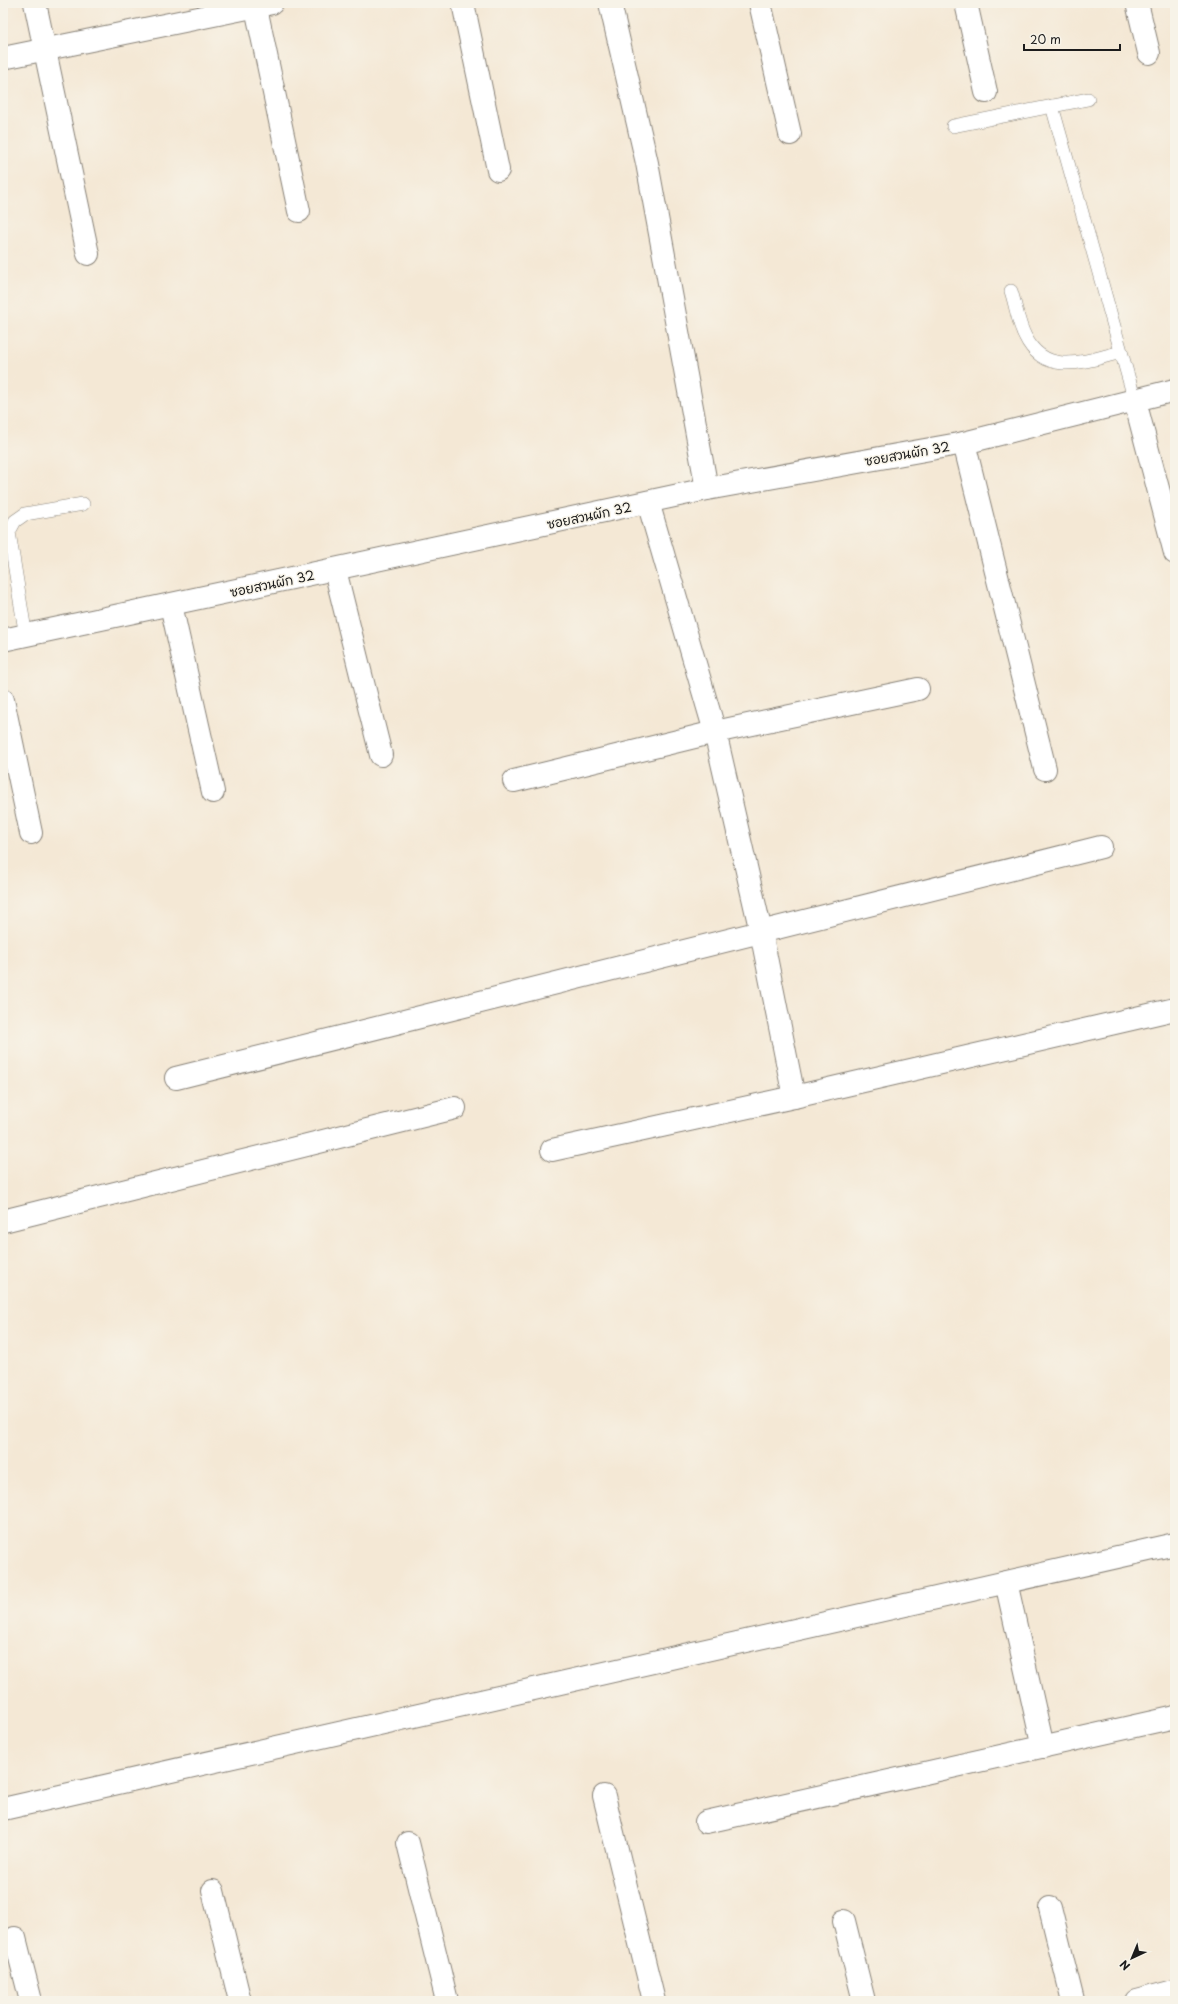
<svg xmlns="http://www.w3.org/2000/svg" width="1178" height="2004" viewBox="0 0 1178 2004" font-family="'Playpen Sans','Playpen Sans Thai',sans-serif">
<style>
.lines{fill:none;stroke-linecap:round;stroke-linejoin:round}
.lane-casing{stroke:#888278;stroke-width:14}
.street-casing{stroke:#888278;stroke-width:24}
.secondary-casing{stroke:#888278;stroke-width:24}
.lane{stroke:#fff;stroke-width:13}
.street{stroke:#fff;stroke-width:22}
.secondary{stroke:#fff;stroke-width:22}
.labels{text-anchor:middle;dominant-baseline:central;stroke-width:3;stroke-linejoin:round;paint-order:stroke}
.street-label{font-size:13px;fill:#1c1c1c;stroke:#f7f3e8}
</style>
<rect width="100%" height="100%" fill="#f7f3e8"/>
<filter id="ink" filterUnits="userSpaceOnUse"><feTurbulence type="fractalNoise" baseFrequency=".025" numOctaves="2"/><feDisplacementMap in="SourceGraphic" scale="8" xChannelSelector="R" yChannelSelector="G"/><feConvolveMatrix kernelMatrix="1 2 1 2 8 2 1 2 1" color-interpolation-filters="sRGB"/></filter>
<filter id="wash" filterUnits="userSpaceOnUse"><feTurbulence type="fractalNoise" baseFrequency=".012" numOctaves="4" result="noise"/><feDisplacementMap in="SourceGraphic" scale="16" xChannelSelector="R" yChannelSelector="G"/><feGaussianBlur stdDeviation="0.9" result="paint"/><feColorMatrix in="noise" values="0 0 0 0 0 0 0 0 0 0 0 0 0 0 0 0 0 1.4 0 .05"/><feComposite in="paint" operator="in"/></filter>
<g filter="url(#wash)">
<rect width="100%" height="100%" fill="#f4e8d5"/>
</g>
<g filter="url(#ink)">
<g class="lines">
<g class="lane-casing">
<g id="lane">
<polyline points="1052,106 1135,401"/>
<polyline points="953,126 1088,99"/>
<path d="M1011,291C1016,306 1018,323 1025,336C1045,378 1087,361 1121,352"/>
<polyline points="26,637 9,532 15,521 25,514 83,504"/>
</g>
</g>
<g class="street-casing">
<g id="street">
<polyline points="35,3 88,254"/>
<polyline points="255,3 299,211"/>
<polyline points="463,3 498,170"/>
<polyline points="610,3 647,163 707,489"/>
<polyline points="760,3 790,134"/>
<polyline points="966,3 986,92"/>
<polyline points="1137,3 1149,53"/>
<polyline points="3,58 272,3"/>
<polyline points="1135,401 1175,553"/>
<polyline points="964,443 1045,769"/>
<polyline points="648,502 715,732 761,932 794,1097"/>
<polyline points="335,570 381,755"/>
<polyline points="171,605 213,792"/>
<polyline points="3,700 31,833"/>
<polyline points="514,781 715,732 918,689"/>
<polyline points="176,1078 1101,847"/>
<polyline points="552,1150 794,1097 1175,1009"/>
<polyline points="3,1221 455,1108"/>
<polyline points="1006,1582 1043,1747"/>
<polyline points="604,1796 654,2001"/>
<polyline points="3,1809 1175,1544"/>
<polyline points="706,1822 1175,1717"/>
<polyline points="408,1843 447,2001"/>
<polyline points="213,1891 240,2001"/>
<polyline points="1050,1908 1073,2001"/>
<polyline points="844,1921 864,2001"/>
<polyline points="15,1938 31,2001"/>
<polyline points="1137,2001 1175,1991"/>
</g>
</g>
<g class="secondary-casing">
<polyline id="secondary" points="3,640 707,489 964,443 1175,390"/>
</g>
<use href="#lane" class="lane"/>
<use href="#street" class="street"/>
<use href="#secondary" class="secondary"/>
</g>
</g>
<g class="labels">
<g class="street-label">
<text transform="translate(907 453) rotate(-10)">ซอยสวนผัก 32</text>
<text transform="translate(589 515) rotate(-12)">ซอยสวนผัก 32</text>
<text transform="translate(272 583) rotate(-12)">ซอยสวนผัก 32</text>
</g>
</g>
<rect width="1178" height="2004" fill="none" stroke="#f7f3e8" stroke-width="16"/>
<g transform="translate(1132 1958) rotate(224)" stroke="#f7f3e8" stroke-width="3" paint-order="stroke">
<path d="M0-3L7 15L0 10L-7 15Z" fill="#1c1c1c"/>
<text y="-6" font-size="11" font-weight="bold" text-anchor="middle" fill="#1c1c1c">N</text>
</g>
<path d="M1024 44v6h96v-6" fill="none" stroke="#1c1c1c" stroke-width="2"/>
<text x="1030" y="44" font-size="12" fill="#1c1c1c" stroke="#f7f3e8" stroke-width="3" paint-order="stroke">20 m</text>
</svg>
